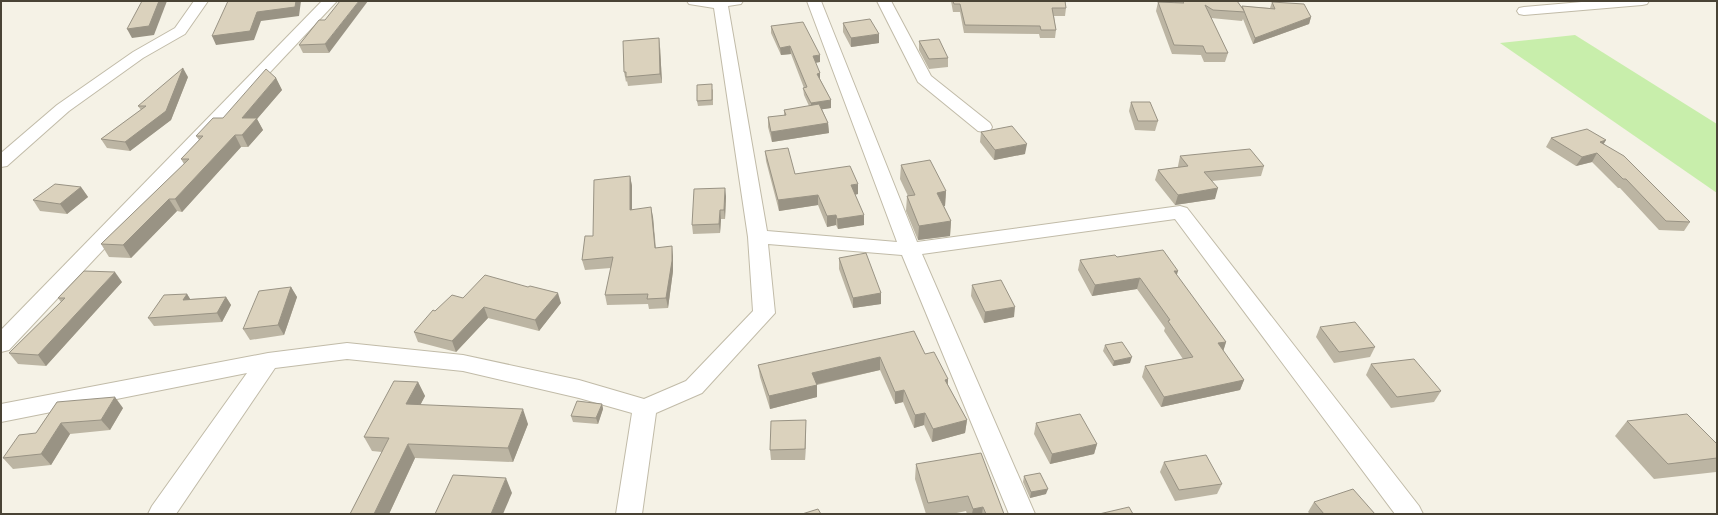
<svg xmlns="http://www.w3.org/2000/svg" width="1718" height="515" viewBox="0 0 1718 515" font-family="'Fira Sans Condensed',sans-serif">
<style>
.green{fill:#c8eeab}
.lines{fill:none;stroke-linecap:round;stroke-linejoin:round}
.minor-casing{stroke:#c1bba8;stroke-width:2}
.minor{fill:#fff;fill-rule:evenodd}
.wall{fill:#bcb5a3}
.shaded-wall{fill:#999384}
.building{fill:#dbd2bd;stroke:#999384}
</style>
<rect width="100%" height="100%" fill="#f5f2e6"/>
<polygon class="green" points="1575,35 1717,124 1717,193 1500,43"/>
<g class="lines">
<g class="minor-casing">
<g id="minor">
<polygon points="194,1 208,1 185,34 143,58 69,111 7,166 1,167 1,153 57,105 133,52 175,28"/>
<polygon points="322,1 337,1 9,350 1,352 1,330"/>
<polygon points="687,1 743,1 741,4 728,6 767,231 897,242 807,1 821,1 917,242 1180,206 1187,208 1419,506 1423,514 1395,514 1175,219 922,254 1035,514 1009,514 902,255 768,244 775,313 702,393 656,413 642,514 616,514 632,413 579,398 463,371 347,359 275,368 176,514 148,514 152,506 247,373 1,422 1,404 268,353 347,343 463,355 579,380 644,399 686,381 753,311 748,237 714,8 689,4"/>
<polygon points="877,1 891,1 931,76 990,123 992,127 990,131 984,132 978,131 918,82"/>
<polygon points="1593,1 1649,1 1647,4 1642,5 1524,15 1519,14 1517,11 1519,8 1524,7"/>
</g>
</g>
<use href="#minor" class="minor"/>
</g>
<g class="wall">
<polygon points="951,1 1065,1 1066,8 1065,16 1054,16 1056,30 1055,38 1040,38 1039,34 964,33 960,12 953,12"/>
<polygon points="1174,1 1237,1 1242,7 1242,6 1270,8 1272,2 1311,17 1309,24 1253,44 1243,19 1242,21 1211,18 1228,53 1225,62 1204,62 1201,55 1172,54 1156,11 1158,2 1175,3"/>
<polygon points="319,20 329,53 303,53 299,45"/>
<polygon points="843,23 879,43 851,47 843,32"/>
<polygon points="771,26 820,62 815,63 820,73 820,79 831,100 831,108 822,109 828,123 829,133 772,142 768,127 768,117 784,116 784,110 809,106 804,95 803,88 804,88 791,54 781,55 771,33"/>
<polygon points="919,41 948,58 948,67 929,69 919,50"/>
<polygon points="660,47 662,83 628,86 627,81 626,82 624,72"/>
<polygon points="188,77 171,120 130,151 107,148 101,139 141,110 138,106"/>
<polygon points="276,78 282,90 257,119 263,130 248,147 241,147 182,212 177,211 131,258 109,257 101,244 184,164 181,159 199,140 196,136 223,118"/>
<polygon points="713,89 713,105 698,106 697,101"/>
<polygon points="1131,102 1158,121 1155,131 1135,130 1129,111"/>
<polygon points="981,132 1025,154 994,160 980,142"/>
<polygon points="1551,138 1604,144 1690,222 1684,231 1659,230 1620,188 1618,188 1592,162 1576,166 1546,147"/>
<polygon points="765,151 795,174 858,194 855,195 864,225 838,229 836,225 827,227 818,205 779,211 766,161"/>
<polygon points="1180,156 1264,166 1261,176 1212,181 1215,199 1175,205 1155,180 1158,170 1178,167 1178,166"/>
<polygon points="901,165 946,191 945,206 944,206 951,221 950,236 918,240 906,211 907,196 908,196 900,179"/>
<polygon points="630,176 632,186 632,210 653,217 656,248 673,256 673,271 668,308 649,309 648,304 607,305 605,295 611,268 585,270 582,260 593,236"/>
<polygon points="81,187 88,197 67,214 40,211 33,200"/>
<polygon points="726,196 725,219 721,219 720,233 693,234 692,225"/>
<polygon points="1117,257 1177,276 1226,342 1223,351 1244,380 1240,390 1161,407 1142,377 1145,366 1183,359 1164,331 1165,328 1137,289 1092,296 1078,270 1080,260"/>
<polygon points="839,258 881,293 881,304 853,308 839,269"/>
<polygon points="122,282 46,366 18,364 9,353 61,302 58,298"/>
<polygon points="972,285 1014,317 984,323 971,296"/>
<polygon points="291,287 297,297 284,335 250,340 243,329"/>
<polygon points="528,287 561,303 539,331 488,318 456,352 418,342 414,332 435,311 463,298"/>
<polygon points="187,294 190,299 226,297 231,305 222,322 154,326 148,318"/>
<polygon points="1320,327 1375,347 1370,357 1334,363 1316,337"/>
<polygon points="1105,345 1130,363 1113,366 1103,351"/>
<polygon points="925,354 948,379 948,385 967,420 965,433 932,442 924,425 914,428 903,402 895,404 880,370 817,385 817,397 770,409 760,377 758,365"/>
<polygon points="1371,364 1441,391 1434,402 1391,408 1366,375"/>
<polygon points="418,382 425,396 420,405 528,424 513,462 415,458 389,514 350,514 382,452 372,451 364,437"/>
<polygon points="57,402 123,408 110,430 70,434 51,465 13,469 3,458 36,433"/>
<polygon points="602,404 603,409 598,424 573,422 571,416"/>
<polygon points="1627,421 1717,444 1717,470 1716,472 1654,479 1615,436"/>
<polygon points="1036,423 1097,444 1094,454 1050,464 1034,434"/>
<polygon points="806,430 805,460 771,460 770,450"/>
<polygon points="1164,462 1222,484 1217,494 1175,501 1160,472"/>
<polygon points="916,464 1004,514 967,514 966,511 952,514 926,514 915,479"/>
<polygon points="1024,476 1046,494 1030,498 1023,482"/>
<polygon points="1314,502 1375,514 1310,514 1308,512"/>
</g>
<g class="shaded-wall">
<polygon points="159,1 167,1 154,35 132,38 127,29"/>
<polygon points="296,1 301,1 299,16 261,21 254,40 216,45 212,36 257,12"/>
<polygon points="359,1 368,1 329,53 325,44"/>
<polygon points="1311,17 1309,24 1253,44 1255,38"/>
<polygon points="879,34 879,43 851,47 851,38"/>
<polygon points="659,38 660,47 662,83 660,74"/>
<polygon points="790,46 791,54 781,55 780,48"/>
<polygon points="820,55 820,62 813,63 813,56"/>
<polygon points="183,68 188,77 171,120 130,151 125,142"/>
<polygon points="820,73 820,81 817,74"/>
<polygon points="276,78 282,90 257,119 263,130 248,147 242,135 242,118"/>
<polygon points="831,100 831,108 811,111 811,103"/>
<polygon points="828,123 829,133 772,142 771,132"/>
<polygon points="235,135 241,147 182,212 175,199"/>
<polygon points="1606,140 1601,149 1600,142"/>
<polygon points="1027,144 1025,154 994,160 995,150"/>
<polygon points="1597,153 1592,162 1576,166 1582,157"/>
<polygon points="630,176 632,186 632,220 630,210"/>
<polygon points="858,184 858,194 851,195 851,185"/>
<polygon points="81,187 88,197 67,214 60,204"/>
<polygon points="725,188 726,196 725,219 724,210"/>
<polygon points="1218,188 1215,199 1175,205 1178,195"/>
<polygon points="946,191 945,206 936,207 937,193"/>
<polygon points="818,195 818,205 779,211 778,200"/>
<polygon points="169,199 177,211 131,258 123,245"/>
<polygon points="651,207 653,217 656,258 655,248"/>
<polygon points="720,210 721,219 720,233 719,224"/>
<polygon points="836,215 836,225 827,227 827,216"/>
<polygon points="864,215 864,225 838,229 837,219"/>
<polygon points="951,221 950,236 918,240 919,226"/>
<polygon points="672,246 673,256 673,271 668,308 666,298"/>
<polygon points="1174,271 1178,271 1175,281"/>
<polygon points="115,272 122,282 46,366 38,355"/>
<polygon points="1140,278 1137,289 1092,296 1095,285"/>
<polygon points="291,287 297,297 284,335 278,325"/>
<polygon points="558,293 561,303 539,331 535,320"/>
<polygon points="881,293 881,304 853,308 853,298"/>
<polygon points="187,294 192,302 183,300"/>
<polygon points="226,297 231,305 222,322 217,313"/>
<polygon points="484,307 488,318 456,352 452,341"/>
<polygon points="1015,307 1014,317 984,323 985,312"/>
<polygon points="1226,342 1223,352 1218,343"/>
<polygon points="880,357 880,370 813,385 812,373"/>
<polygon points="1132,357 1130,363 1113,366 1114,361"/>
<polygon points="948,379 947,392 945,380"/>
<polygon points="1244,380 1240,390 1161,407 1164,397"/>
<polygon points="418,382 425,396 413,419 406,404"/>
<polygon points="817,385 817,397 770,409 769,396"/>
<polygon points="904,390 903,402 895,404 895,392"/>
<polygon points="115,397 123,408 110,430 101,420"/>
<polygon points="602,404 603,409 598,424 596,418"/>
<polygon points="523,409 528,424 513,462 508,448"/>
<polygon points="925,413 924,425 914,428 915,415"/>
<polygon points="806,420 806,430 805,460 805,449"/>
<polygon points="967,420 965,433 932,442 933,429"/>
<polygon points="61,423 70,434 51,465 41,454"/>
<polygon points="408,444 415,458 389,514 374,514"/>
<polygon points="1097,444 1094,454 1050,464 1052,454"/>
<polygon points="506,478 512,493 503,514 491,514"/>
<polygon points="1048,489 1046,494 1030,498 1031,492"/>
<polygon points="983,507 982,514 972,514 973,509"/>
</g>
<g class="building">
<polygon points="142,1 159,1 149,26 127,29"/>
<polygon points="228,1 296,1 295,7 257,12 250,31 212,36"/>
<polygon points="340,1 359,1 325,44 299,45 319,20 325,20"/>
<polygon points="953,1 1065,1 1066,8 1052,8 1056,30 1041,30 1040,26 965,25 960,4 954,4"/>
<polygon points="1182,1 1237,1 1245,12 1213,10 1205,5 1228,53 1206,53 1203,46 1174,45 1158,2 1184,3"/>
<polygon points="1272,2 1304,4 1311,17 1255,38 1242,6 1275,9"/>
<polygon points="870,19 879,34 851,38 843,23"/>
<polygon points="803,22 820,55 813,56 820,73 817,74 831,100 811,103 803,88 807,87 790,46 780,48 771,26"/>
<polygon points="659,38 660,74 626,77 626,72 624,72 623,41"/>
<polygon points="939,39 948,58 929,59 919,41"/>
<polygon points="183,68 166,111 125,142 101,139 146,106 138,106"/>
<polygon points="266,69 276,78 242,118 257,118 242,135 235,135 175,199 169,199 123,245 101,244 189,159 181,159 203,136 196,136 213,118 223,118"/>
<polygon points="712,84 712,100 697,101 697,85"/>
<polygon points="1131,102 1150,102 1158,121 1138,121"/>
<polygon points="819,104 828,123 771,132 768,117 786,115 784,110"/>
<polygon points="1012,126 1027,144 995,150 981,132"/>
<polygon points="1587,129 1606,140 1600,142 1624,156 1690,222 1666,221 1626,179 1623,179 1597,153 1582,157 1551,138"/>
<polygon points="788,148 795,174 850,166 858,184 851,185 864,215 837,219 836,215 827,216 818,195 778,200 765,151"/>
<polygon points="1250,149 1264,166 1204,172 1218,188 1178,195 1158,170 1188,166 1180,156"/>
<polygon points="930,160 946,191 937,193 951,221 919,226 907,196 915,195 901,165"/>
<polygon points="630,176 630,210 651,207 655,248 672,246 672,261 666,298 647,299 648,294 605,295 613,257 582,260 585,236 593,236 594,180"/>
<polygon points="55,184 81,187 60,204 33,200"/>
<polygon points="725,188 724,210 720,210 719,224 692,225 694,189"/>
<polygon points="1163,250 1178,271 1174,271 1226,342 1218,343 1244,380 1164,397 1145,366 1193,357 1168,321 1170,320 1140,278 1095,285 1080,260 1115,255 1117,257"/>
<polygon points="866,253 881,293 853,298 839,258"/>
<polygon points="84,271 115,272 38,355 9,353 65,298 58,298"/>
<polygon points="485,275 528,287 530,286 558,293 535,320 484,307 452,341 414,332 433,310 435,311 452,295 463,298"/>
<polygon points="1001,280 1015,307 985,312 972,285"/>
<polygon points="291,287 278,325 243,329 259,291"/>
<polygon points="187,294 183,300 226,297 217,313 148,318 164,295"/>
<polygon points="1355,322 1375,347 1339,352 1320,327"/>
<polygon points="914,331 925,354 934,352 948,379 945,380 967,420 933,429 925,413 915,415 904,390 895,392 880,357 812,373 817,385 769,396 758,365"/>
<polygon points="1122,342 1132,357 1114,361 1105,345"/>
<polygon points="1414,359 1441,391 1397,397 1371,364"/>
<polygon points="394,381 418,382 406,404 523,409 508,448 408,444 374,514 350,514 389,438 364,437"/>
<polygon points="115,397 101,420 61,423 41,454 3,458 19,435 36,433 57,402"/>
<polygon points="577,401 602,404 596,418 571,416"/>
<polygon points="1080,414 1097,444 1052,454 1036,423"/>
<polygon points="1687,414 1717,444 1717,458 1668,464 1627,421"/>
<polygon points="806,420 805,449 770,450 771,421"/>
<polygon points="981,453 1004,514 986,514 983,507 973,509 968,496 928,503 916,464"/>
<polygon points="1206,455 1222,484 1179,490 1164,462"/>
<polygon points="1040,473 1048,489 1031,492 1024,476"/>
<polygon points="453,475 506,478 491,514 435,514"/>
<polygon points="1353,489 1375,514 1324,514 1314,502"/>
<polygon points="1129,507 1133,514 1099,514"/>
<polygon points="818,509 821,514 802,514"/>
</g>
<rect width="1718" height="515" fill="none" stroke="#494335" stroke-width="4"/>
</svg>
